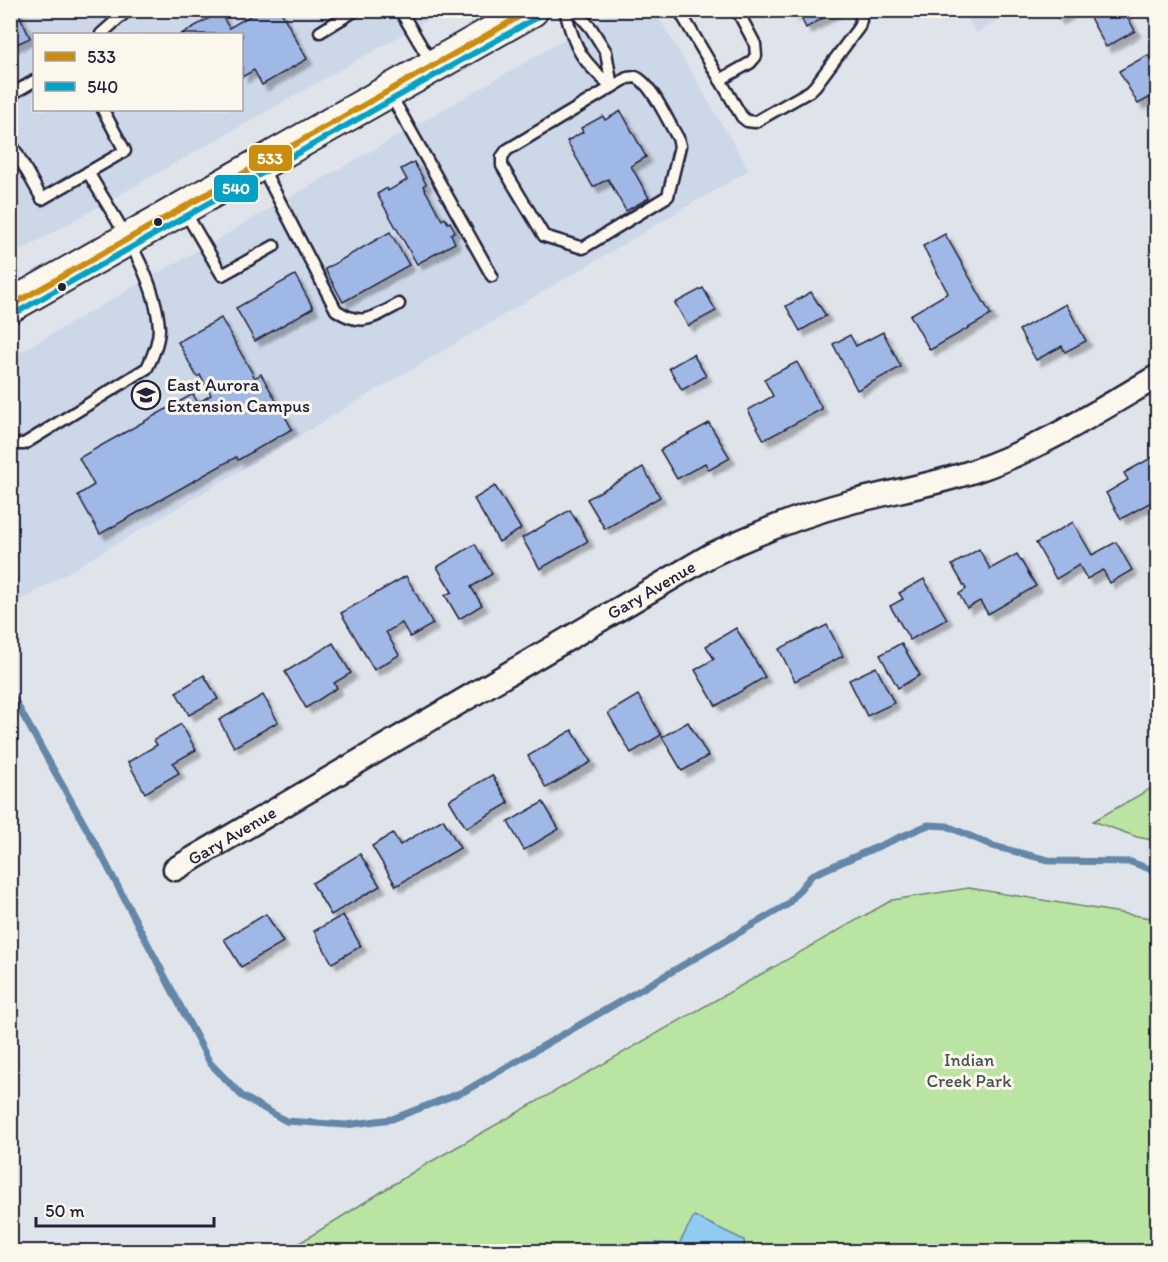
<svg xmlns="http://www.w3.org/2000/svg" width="1168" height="1262" viewBox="0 0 1168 1262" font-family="Itim,sans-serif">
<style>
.built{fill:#ccd7e8;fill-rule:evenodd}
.green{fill:#bae4a1;stroke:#6e836e;stroke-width:1.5}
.water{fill:#90cbf0;stroke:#6487a8;stroke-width:1.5}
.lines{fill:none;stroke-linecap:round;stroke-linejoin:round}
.stream{stroke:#6487a8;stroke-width:7}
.building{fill:#9fb8e5;stroke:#22223b;stroke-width:1.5;filter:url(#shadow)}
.lane-casing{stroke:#22223b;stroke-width:15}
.street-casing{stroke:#22223b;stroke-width:27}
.secondary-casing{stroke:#22223b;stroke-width:36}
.lane{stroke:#fbf7ec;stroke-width:10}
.street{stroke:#fbf7ec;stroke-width:22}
.secondary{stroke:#fbf7ec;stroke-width:32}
.bus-1-casing{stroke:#fbf7ec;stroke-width:10}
.bus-2-casing{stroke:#fbf7ec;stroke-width:10}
.bus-1{stroke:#cc8c0c;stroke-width:6}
.bus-2{stroke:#02a2c7;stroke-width:6}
.bus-dot{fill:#22223b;stroke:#fbf7ec;stroke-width:2}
.labels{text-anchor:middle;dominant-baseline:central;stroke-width:6;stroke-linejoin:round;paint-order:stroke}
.poi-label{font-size:18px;fill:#22223b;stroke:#fbf7ec;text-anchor:start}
.street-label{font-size:18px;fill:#22223b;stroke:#fbf7ec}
.park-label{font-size:18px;fill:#485254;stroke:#fbf7ec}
.line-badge{stroke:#fbf7ec;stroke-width:2}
.badge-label{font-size:16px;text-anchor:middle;font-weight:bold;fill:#fff}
</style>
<defs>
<filter id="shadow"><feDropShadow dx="5.5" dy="5.5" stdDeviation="1.5" flood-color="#0004"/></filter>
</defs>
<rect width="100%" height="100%" fill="#dfe4ea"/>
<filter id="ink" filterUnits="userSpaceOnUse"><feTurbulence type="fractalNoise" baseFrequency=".0167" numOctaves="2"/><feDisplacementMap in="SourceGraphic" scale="12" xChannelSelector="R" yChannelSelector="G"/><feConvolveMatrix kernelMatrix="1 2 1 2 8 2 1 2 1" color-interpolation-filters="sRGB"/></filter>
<g filter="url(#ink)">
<g class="built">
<path d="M11,11H444L11,256ZM34,34H242V110H34Z"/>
<polygon points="615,11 655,11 749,170 11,606 10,358"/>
<polygon points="963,11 1014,11 976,33"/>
</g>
<g class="green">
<polygon points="1157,785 1157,841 1137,837 1093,821"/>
<polygon points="969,888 1157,919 1157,1251 285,1252 418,1169 892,900"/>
</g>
<polygon class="water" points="694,1216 744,1240 745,1251 605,1251 614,1245 650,1243 679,1244"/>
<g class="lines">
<polyline class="stream" points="10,692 102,856 210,1063 242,1096 286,1121 346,1125 392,1119 465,1091 787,905 812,875 928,825 947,826 993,846 1052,861 1131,862 1158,872"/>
</g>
<g class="building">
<polygon points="10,10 17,10 30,38 10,47"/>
<polygon points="260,10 280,10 307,59 262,85 254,70 242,77 242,34 181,34 220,12 229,28"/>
<polygon points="791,10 837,10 806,28 798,12 793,15"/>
<polygon points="1053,10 1073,10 1058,19"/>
<polygon points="1086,10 1124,10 1135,31 1106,47"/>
<polygon points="1148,55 1158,71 1158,93 1138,104 1119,71"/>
<polygon points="621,111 646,157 631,166 649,198 626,211 608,179 593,187 567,141 583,132 581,128 603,116 605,120"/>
<polygon points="414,162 426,184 423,186 442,220 445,218 448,223 450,222 455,231 451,234 455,243 417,264 377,194 387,188 388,191 407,180 401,169"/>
<polygon points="390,232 409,265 343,302 325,269"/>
<polygon points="945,234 991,315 930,350 910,315 948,293 923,246"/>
<polygon points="295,275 313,308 255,341 236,308"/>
<polygon points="703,288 716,311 688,326 675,303"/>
<polygon points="811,292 826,316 800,331 786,306"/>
<polygon points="1066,304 1086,341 1065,352 1062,346 1036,360 1019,330"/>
<polygon points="221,318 255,378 261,374 292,429 238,460 236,457 100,534 78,495 94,485 79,458 193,394 198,403 211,395 200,375 197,377 178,342"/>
<polygon points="883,332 901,367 857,390 833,344 850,335 856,346"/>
<polygon points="693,354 706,376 682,390 669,368"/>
<polygon points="797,362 822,409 764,440 748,410 773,396 764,379"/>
<polygon points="709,423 730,458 709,470 705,463 677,479 660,450"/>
<polygon points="1158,454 1158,498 1121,519 1106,493 1128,480 1124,473"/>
<polygon points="643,467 660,497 605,529 587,499"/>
<polygon points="495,486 521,529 499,542 474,499"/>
<polygon points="570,510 588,541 540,569 522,538"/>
<polygon points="1073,522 1092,555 1116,542 1132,570 1110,583 1103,570 1087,579 1079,565 1056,579 1036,543"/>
<polygon points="475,544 492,574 471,587 482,605 459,619 445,595 452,592 437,567"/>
<polygon points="979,549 990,569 1017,554 1036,586 988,614 980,601 967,608 959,594 966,589 952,565"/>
<polygon points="406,576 433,624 410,637 402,623 386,632 399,655 374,670 341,613"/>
<polygon points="924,579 947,619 910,640 890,606 903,599 899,593"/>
<polygon points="827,625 843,656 795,681 779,649"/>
<polygon points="736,628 765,677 716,706 695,670 714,659 706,646"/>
<polygon points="333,643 351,673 334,683 337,688 306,708 285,672"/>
<polygon points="901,643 920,675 898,688 880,655"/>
<polygon points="876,667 894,703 867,716 849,680"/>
<polygon points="204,675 218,699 189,715 176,692"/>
<polygon points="263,695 278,722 234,747 219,720"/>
<polygon points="638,695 661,735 631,753 608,713"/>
<polygon points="688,722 708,756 682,771 662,737"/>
<polygon points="181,724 196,750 173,763 179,773 145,793 128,762 157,745 154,740"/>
<polygon points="572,730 591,762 546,788 528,756"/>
<polygon points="492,775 509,803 466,828 449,800"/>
<polygon points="543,802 559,829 524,850 508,822"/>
<polygon points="443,819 460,848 396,886 372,846 393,833 400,845"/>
<polygon points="360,854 380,886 331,915 312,883"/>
<polygon points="266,914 283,942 241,967 224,939"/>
<polygon points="343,915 361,946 332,963 314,931"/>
</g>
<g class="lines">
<g class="lane-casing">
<g id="lane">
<polyline points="400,10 432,64"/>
<path d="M565,10C575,50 581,60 612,87L606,52L591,28L575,10"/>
<polyline points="679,10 742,117 747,121 755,122 810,91 815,86 859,27 861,20 860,10"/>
<polyline points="320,32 356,10"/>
<polyline points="101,34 128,10"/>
<path d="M636,77C652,84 668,122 678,138L680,146L668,196L583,248L544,236L502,166V157L507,150L627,78Z"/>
<polyline points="720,80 750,63 756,56 755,44 737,10"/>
<polyline points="390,94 492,276"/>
<polyline points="10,95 34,81"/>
<polyline points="10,141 42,199 125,151 103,110"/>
<path d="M262,167L336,310C362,328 374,317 399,304"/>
<polyline points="184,210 222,275 274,246"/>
<path d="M10,444H24L147,368C153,356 159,342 159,328C156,274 114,218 88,172"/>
</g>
</g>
<g class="street-casing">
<g id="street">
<path id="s1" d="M175,869L711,555C756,533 802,515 851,502C894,491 938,484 980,469C1043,447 1100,410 1158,376"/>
</g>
</g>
<g class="secondary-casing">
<polyline id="secondary" points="10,306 532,10"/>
</g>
<use href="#lane" class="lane"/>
<use href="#street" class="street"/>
<use href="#secondary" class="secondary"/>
<g class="bus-1-casing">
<polyline id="bus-1" points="10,306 531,10"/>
</g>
<g class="bus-2-casing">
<polyline id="bus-2" points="14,314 536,18"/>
</g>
<use href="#bus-1" class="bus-1"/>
<use href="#bus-2" class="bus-2"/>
</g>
</g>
<defs>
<g id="school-ring" transform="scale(1.5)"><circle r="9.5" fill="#fbf7ec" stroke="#22223b" stroke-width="1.5"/><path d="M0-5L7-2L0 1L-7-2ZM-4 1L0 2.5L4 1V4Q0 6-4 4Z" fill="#22223b"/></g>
</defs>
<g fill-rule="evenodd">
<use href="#school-ring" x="146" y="395"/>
</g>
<g class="bus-dot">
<circle cx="158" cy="222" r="5"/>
<circle cx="62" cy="287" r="5"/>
</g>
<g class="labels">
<g class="poi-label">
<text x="167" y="385">East Aurora<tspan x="167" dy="21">Extension Campus</tspan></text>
</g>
<g class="street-label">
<text stroke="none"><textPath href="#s1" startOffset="552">Gary Avenue</textPath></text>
<text stroke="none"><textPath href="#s1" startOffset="66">Gary Avenue</textPath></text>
</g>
<g class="park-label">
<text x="969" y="1060">Indian<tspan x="969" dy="21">Creek Park</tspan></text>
</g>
</g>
<g class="line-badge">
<rect x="248" y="144" width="45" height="28" rx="6" fill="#cc8c0c"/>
<rect x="213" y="174" width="46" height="29" rx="6" fill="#02a2c7"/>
</g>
<g class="badge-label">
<text x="270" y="164">533</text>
<text x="236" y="194">540</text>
</g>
<rect width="1168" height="1262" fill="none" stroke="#fbf7ec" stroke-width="36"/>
<rect x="18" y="18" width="1132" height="1226" fill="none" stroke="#22223b" stroke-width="2" filter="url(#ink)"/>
<rect x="33" y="33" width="210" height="78" fill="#fbf7ec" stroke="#a4a2a5" stroke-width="1.5"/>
<rect x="45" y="52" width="30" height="9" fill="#cc8c0c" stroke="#a4a2a5" stroke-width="1.5"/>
<text x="87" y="63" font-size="18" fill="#22223b">533</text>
<rect x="45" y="82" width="30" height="9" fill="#02a2c7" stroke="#a4a2a5" stroke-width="1.5"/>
<text x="87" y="93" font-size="18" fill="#22223b">540</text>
<path d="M36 1217v9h178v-9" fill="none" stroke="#22223b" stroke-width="3"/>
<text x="45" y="1217" font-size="18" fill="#22223b" stroke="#fbf7ec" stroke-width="4.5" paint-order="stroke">50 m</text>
</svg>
